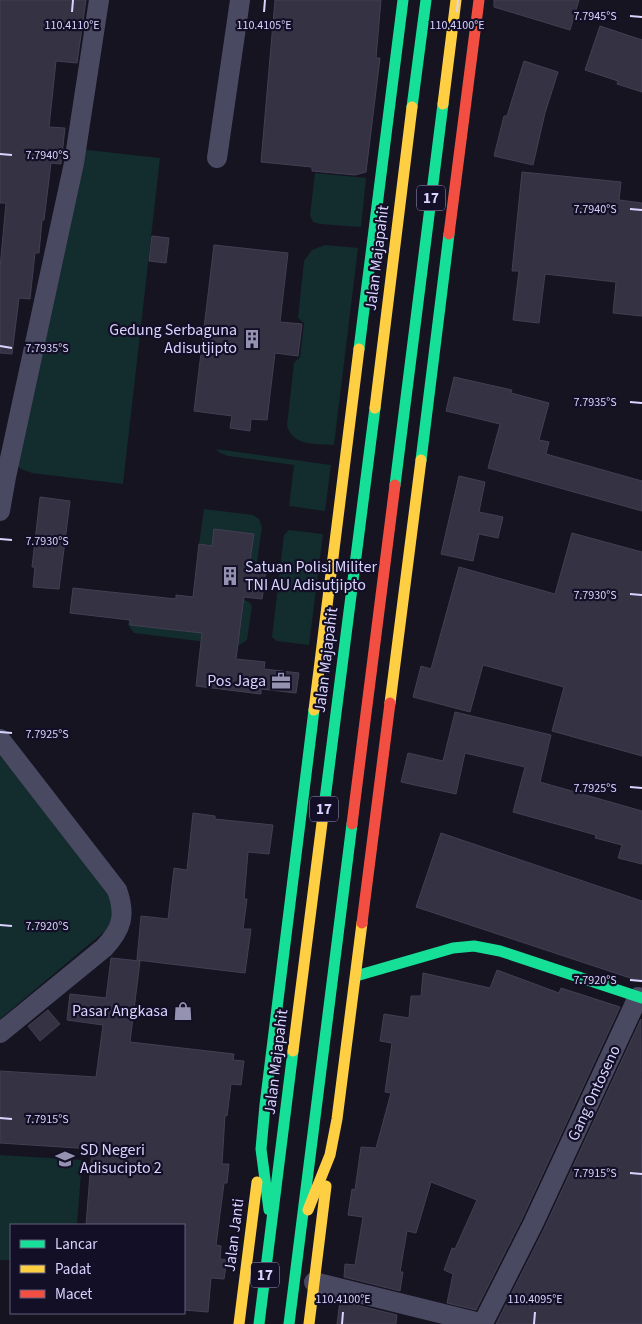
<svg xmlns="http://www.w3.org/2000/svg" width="642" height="1324" viewBox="0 0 642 1324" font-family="'Source Sans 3',sans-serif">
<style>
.green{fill:#132c2d}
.building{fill:#343243;stroke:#433f54}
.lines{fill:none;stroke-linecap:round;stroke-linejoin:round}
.street{stroke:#4a4962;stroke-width:20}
.fast{stroke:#16e098;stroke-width:11}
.slow{stroke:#ffcf43;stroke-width:11}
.jam{stroke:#f24e42;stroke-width:11}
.ticks{fill:none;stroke:#d9d4ff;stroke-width:2}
.labels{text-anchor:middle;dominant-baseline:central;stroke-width:4.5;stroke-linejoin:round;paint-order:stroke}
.shield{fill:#130f26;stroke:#9e99be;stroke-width:1}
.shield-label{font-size:15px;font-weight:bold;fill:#d9d4ff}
.street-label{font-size:16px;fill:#d9d4ff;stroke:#130f26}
.poi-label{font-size:16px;fill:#d9d4ff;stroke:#130f26;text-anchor:end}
.ticks-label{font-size:12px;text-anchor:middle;fill:#d9d4ff;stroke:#130f26;stroke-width:4.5;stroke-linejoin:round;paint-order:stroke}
</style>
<rect width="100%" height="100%" fill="#161421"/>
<g class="green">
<polygon points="69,148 160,158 123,484 32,473 21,469 18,466"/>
<polygon points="315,173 366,178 361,227 320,224 313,222 310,215"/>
<path d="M325,245L358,248L334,445C317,444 291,446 287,425L294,363L300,357L304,323L298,318L304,261L312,250Z"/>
<polygon points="216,449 331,465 325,511 289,506 294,465 228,456 220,453"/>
<polygon points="204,509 253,515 259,519 262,527 256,569 249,568 254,534 212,546 199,544"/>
<polygon points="289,530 323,534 309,645 277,641 272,637 284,535"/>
<polygon points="244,600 249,602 252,606 247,640 238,646 134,633 128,625 129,620 130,620 130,625 192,632 201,627 240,632"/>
<path d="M0,756L107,890C114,904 114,918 105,931L0,1019Z"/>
<polygon points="0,1155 82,1160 77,1225 11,1225 11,1260 0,1260"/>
</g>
<g class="building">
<polygon points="0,0 86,0 77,63 56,61 49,127 65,128 61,164 51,163 44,220 42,220 39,253 35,253 30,299 19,298 12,354 0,353 0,268 6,203 0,203"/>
<polygon points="275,0 381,0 376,58 380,58 366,172 355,175 312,171 312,167 261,162"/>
<polygon points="494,0 579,0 570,30 494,7"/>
<polygon points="600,26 642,40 642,92 617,84 618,81 585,70"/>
<polygon points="524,61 558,72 545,113 533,165 494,156 504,116 507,116"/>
<polygon points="522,172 621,182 619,200 642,203 642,316 613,313 616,282 545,274 539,323 513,320 519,271 512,271"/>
<polygon points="152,236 169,238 166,263 149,261"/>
<polygon points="214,245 288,253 280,322 302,324 298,356 275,353 267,420 251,419 250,431 230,428 232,416 194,411"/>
<polygon points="454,377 512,390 511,393 549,403 539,440 549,442 546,454 642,481 642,511 488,468 500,424 446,411"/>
<polygon points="459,476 485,482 479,512 503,517 498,538 479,534 473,561 441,554"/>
<polygon points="40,497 70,501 59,589 33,587 35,567 32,567"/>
<polygon points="214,529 254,534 249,567 266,570 262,599 244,597 236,659 265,662 264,669 299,673 296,693 261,689 261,694 196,686 202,633 130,625 130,620 70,613 73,588 176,599 176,595 193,597 199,544 212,546"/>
<polygon points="572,533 642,552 642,756 552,731 564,687 483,665 470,712 413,697 421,666 431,669 459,567 555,594"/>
<polygon points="455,712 551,735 540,782 642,811 642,864 618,858 622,845 595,838 596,835 513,812 525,767 465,753 456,794 401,782 408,753 443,761"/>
<polygon points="193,813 215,816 215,819 273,825 269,854 248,852 244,899 247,899 243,929 251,929 245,973 137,960 141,916 168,919 174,868 187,870"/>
<polygon points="441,833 642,901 642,982 416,907"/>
<polygon points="111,958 140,961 130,1042 234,1054 233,1060 244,1061 241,1085 231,1084 227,1116 225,1115 222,1164 229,1164 227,1183 224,1183 216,1245 221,1246 220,1259 227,1260 224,1279 211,1278 208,1312 184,1310 184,1225 86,1225 92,1149 0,1143 0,1071 96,1077 103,1025 67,1020 70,994 106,998"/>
<polygon points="497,970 559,993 561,988 620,1007 522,1219 476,1310 447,1303 453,1274 444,1270 452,1248 455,1249 477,1200 431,1182 416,1233 407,1231 400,1272 403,1272 400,1291 344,1277 345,1264 355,1265 363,1217 348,1215 352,1189 355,1190 361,1147 376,1148 391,1093 385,1092 392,1043 380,1041 384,1014 409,1018 411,996 421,996 423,973 490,988"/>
<polygon points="48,1010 60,1024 40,1041 28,1026"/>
<polygon points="641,1019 642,1324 496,1324 544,1229"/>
<polygon points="340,1301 397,1315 396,1324 337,1324"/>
</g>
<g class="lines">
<g class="street">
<polyline points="217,158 240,0"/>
<polyline points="0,511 6,477 74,163 99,0"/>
<path d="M0,739L117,890C126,915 122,929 104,948L0,1033"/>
<polyline points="314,1282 484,1324"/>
<polyline points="483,1323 533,1224 638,997"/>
</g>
<g class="fast">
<polyline points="412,107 426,0"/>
<polyline points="359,349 403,0"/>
<polyline points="421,460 449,234"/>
<polyline points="395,485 443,104"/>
<polyline points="323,815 375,408"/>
<polyline points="356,976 453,948 474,946 500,951 642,998"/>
<polyline points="269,1210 261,1149 265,1105 314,710"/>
<polyline points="259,1324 293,1051"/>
<polyline points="289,1324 352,824"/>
</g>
<g class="slow">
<polyline points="443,104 456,0"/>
<polyline points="375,408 412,107"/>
<polyline points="390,703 421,460"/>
<polyline points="314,710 359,349"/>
<polyline points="293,1051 323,815"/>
<polyline points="308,1210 330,1155 337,1119 362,923"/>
<polyline points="239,1324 257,1182"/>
<polyline points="309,1324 326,1186"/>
</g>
<g class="jam">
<polyline points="449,234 479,0"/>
<polyline points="352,824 395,485"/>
<polyline points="362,923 390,703"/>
</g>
</g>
<path class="ticks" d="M72,12L73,0M264,12L265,0M457,12L458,0M630,16L642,17M0,154L12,155M630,209L642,210M0,346L12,348M630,402L642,403M0,539L12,540M630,594L642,595M0,732L12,733M630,787L642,788M0,925L12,926M630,980L642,981M0,1118L12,1119M630,1173L642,1174M342,1324L343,1312M534,1324L535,1312"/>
<defs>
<g id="building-bare" transform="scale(1.5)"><path d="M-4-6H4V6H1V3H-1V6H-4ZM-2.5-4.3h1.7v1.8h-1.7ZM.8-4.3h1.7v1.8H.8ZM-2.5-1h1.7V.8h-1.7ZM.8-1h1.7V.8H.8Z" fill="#9591b1" stroke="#130f26" stroke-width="2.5" paint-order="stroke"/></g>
<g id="office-bare" transform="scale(1.5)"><path d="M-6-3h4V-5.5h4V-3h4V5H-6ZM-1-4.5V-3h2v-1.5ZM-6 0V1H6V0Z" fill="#9591b1" stroke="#130f26" stroke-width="2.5" paint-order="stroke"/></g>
<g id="shop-bare" transform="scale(1.5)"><path d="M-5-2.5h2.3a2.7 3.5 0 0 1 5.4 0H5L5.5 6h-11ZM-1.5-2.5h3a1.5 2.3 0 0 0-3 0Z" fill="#9591b1" stroke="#130f26" stroke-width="2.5" paint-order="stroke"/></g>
<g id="school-bare" transform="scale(1.5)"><path d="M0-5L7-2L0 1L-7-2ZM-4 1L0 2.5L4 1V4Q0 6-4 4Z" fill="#9591b1" stroke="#130f26" stroke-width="2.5" paint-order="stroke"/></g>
</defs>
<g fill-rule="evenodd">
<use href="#building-bare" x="252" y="339"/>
<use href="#building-bare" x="230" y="576"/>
<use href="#office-bare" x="281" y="681"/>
<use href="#shop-bare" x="183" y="1011"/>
<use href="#school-bare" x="65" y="1159"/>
</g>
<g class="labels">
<g class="shield">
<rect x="417" y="185.5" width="28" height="25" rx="4"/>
<rect x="310" y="796.5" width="28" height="25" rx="4"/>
<rect x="251" y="1262.5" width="28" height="25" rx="4"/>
</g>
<g class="shield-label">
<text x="431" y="198">17</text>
<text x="324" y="809">17</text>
<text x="265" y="1275">17</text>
</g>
<g class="street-label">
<text transform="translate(377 258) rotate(-83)">Jalan Majapahit</text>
<text transform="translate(326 660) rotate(-83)">Jalan Majapahit</text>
<text transform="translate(276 1062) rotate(-83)">Jalan Majapahit</text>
<text transform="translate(594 1093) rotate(-65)">Gang Ontoseno</text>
<text transform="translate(234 1235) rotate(-83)">Jalan Janti</text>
</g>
<g class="poi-label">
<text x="237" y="330">Gedung Serbaguna<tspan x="237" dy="18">Adisutjipto</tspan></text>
<text x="245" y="567" text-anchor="start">Satuan Polisi Militer<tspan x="245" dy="18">TNI AU Adisutjipto</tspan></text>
<text x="266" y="681">Pos Jaga</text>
<text x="168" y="1011">Pasar Angkasa</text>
<text x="80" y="1150" text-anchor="start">SD Negeri<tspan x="80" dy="18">Adisucipto 2</tspan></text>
</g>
</g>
<g class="ticks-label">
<text x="595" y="20">7.7945°S</text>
<text x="72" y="29">110.4110°E</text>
<text x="264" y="29">110.4105°E</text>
<text x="457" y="29">110.4100°E</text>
<text x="47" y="159">7.7940°S</text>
<text x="595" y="213">7.7940°S</text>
<text x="47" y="352">7.7935°S</text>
<text x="595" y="406">7.7935°S</text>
<text x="47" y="545">7.7930°S</text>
<text x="595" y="599">7.7930°S</text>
<text x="47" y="738">7.7925°S</text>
<text x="595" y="792">7.7925°S</text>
<text x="47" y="930">7.7920°S</text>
<text x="595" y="984">7.7920°S</text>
<text x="47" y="1123">7.7915°S</text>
<text x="595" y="1177">7.7915°S</text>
<text x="343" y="1303">110.4100°E</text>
<text x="535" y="1303">110.4095°E</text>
</g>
<rect x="10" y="1224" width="175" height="90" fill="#130f26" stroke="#625e7d"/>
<rect x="20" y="1240" width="25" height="8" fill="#16e098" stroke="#625e7d"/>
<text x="55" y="1249" font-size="15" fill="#d9d4ff">Lancar</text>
<rect x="20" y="1265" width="25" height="8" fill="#ffcf43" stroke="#625e7d"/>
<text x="55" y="1274" font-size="15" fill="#d9d4ff">Padat</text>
<rect x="20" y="1290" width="25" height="8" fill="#f24e42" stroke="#625e7d"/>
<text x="55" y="1299" font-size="15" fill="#d9d4ff">Macet</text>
</svg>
